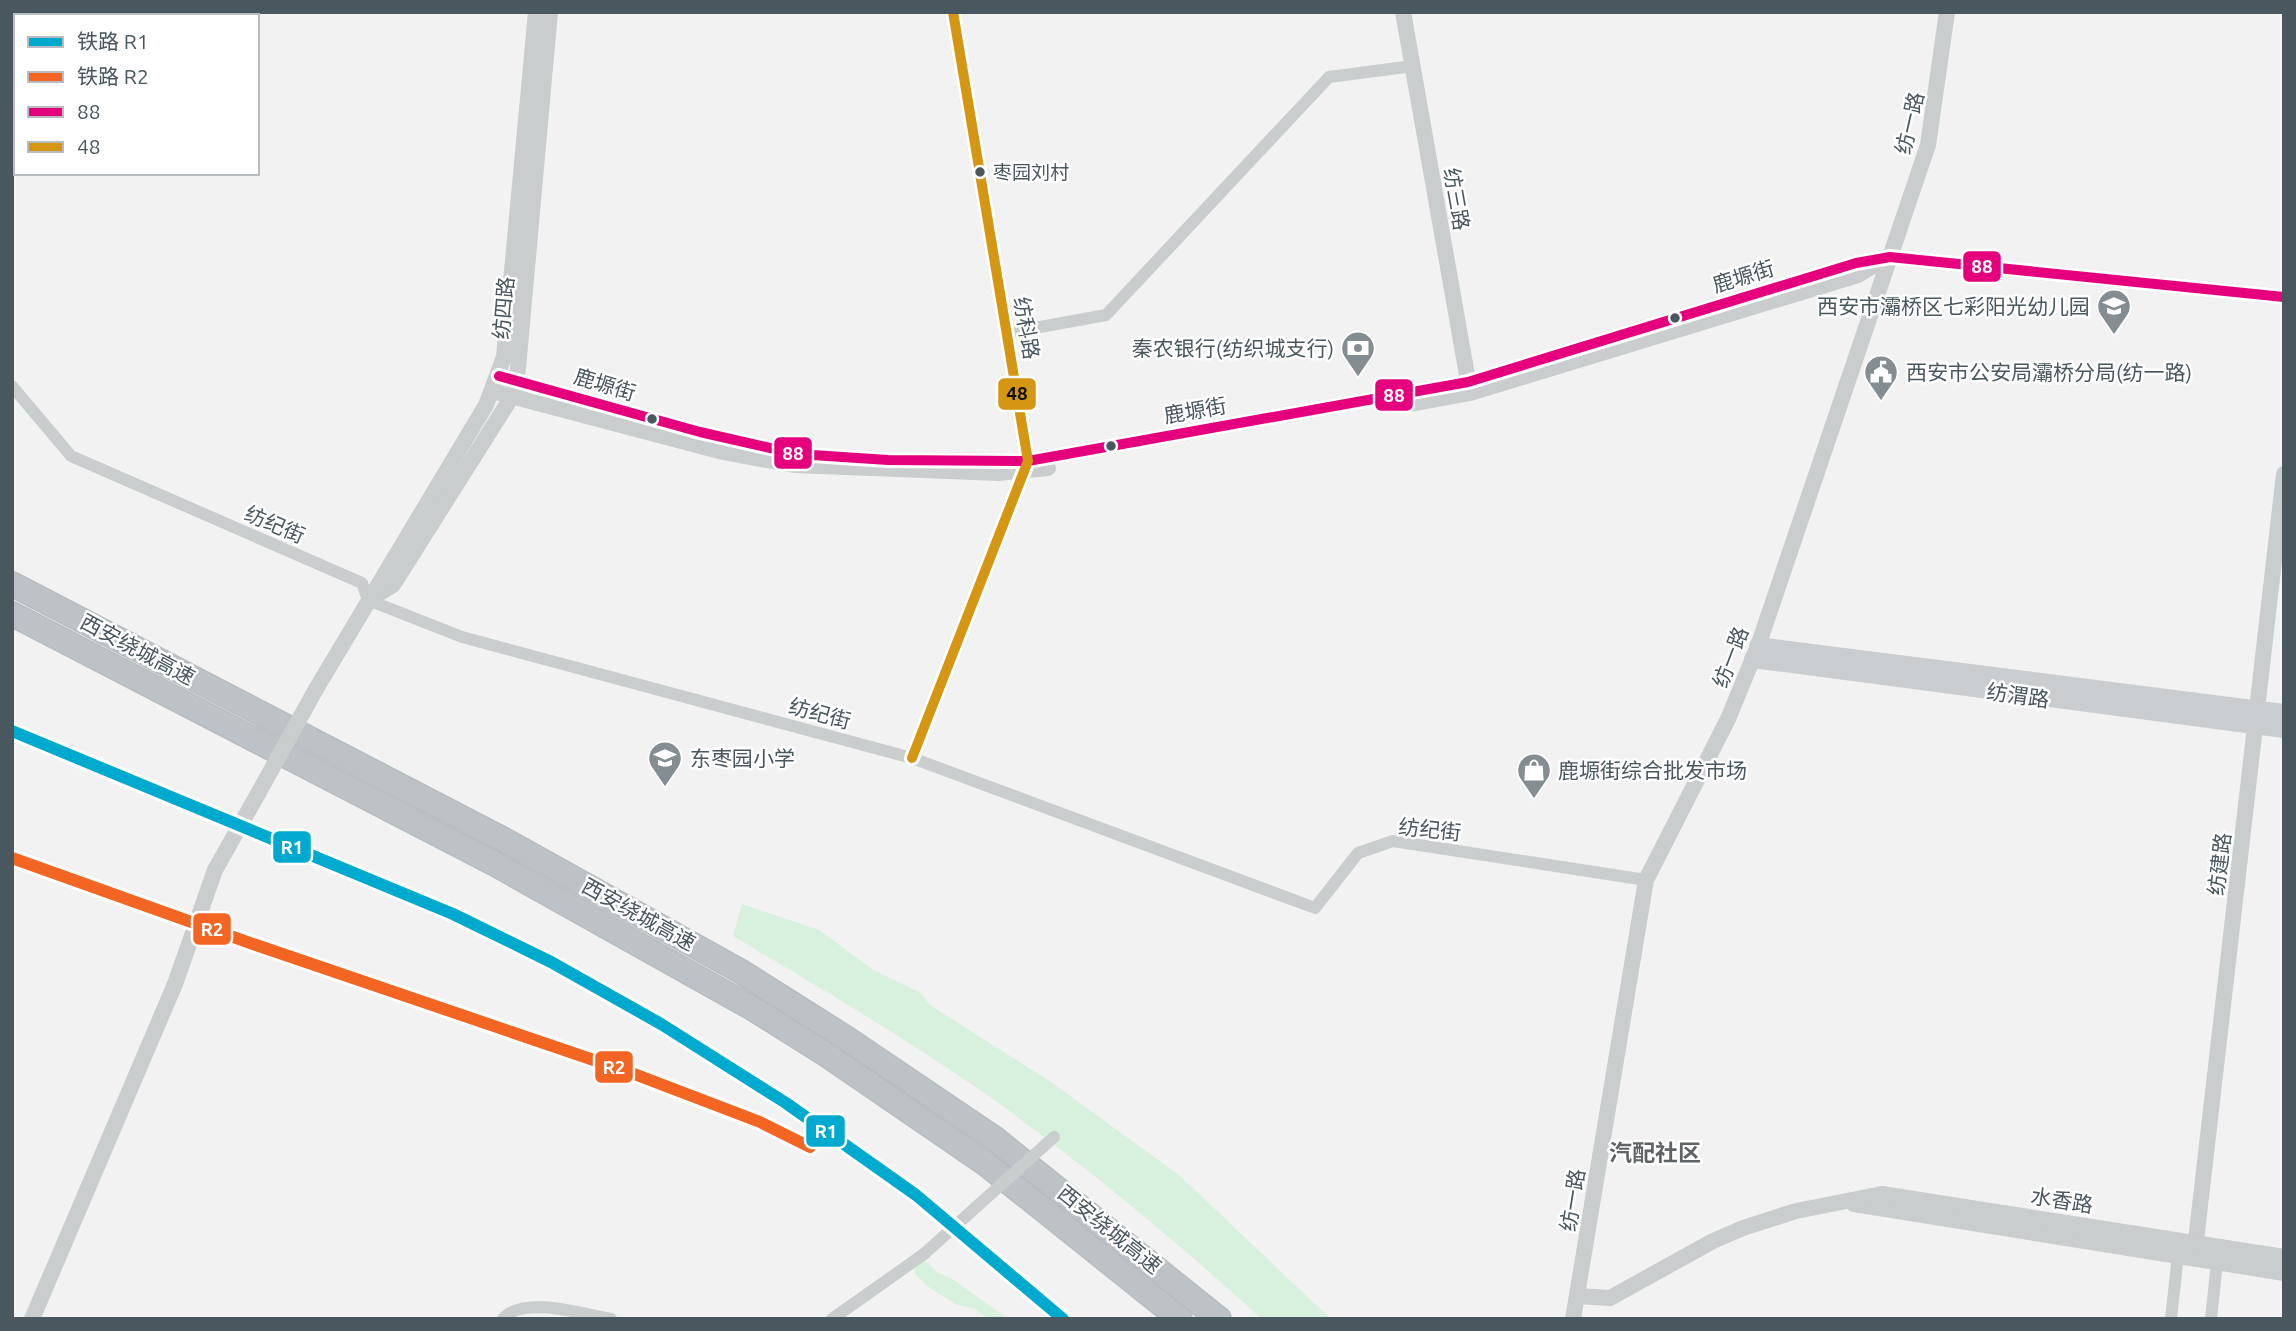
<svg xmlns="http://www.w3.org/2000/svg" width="2296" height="1331" viewBox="0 0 2296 1331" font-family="Ubuntu,'Noto Sans SC',sans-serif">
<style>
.green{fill:#d8f0de}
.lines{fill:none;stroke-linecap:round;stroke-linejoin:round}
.motorway-casing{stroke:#b7bdc0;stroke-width:26}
.minor{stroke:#c9cdce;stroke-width:12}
.tertiary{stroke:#c9cdce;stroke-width:16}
.secondary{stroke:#cacdcf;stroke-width:18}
.motorway{stroke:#bcc2c5;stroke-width:23}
.minor-bridge{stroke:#c9cdce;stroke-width:12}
.tertiary-bridge{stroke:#c9cdce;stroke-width:16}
.bus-1-casing{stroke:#fff;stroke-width:16}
.bus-2-casing{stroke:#fff;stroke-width:16}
.bus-1{stroke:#e5007d;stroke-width:10}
.bus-2{stroke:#d49613;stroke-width:10}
.rail-1-casing{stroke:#fff;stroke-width:18}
.rail-2-casing{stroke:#fff;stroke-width:18}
.rail-1{stroke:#00a9ce;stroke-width:12}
.rail-2{stroke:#f26522;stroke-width:12}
.bus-dot{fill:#49575e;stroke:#fff;stroke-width:2.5}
.labels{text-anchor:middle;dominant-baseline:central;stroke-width:5;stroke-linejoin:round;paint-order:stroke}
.bus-label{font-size:19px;fill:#49575e;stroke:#fff;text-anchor:start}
.street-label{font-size:21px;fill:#49575e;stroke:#fff}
.poi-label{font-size:21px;fill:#49575e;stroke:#fff;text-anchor:start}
.neighbourhood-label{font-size:23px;font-weight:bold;fill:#5e6366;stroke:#fff}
.line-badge{stroke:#fff;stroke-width:2.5}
.badge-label{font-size:19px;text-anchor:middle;font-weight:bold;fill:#fff}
.pale-badge-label{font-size:19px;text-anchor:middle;font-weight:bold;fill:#111}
</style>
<rect width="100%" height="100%" fill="#f2f2f2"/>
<g class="green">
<path d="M742,904L819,930L872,969L921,993L930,1005L1051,1082L1179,1175L1331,1319H1262C1176,1241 1085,1165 990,1097C907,1039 820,988 733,936Z"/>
<polygon points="924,1260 937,1272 954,1280 1008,1319 989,1319 973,1308 957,1305 930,1288 916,1275 914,1269 917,1263"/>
</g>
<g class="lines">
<g class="motorway-casing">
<g id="motorway">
<polyline points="12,584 510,843 740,971 846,1038 994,1138 1219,1319"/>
<polyline points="12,614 495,864 752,1008 827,1055 986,1164 1180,1319"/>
</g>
</g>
<g class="minor">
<polyline points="1007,333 1106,315 1329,77 1413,66"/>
<polyline points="12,386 71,456 362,583 368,600 462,637 912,758 1315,908 1358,853 1393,841 1646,880"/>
<path d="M503,1319C522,1295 583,1314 611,1319"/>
<polyline points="832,1319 924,1254"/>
<polyline points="2171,1319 2178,1255"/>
<polyline points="2211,1319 2217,1262"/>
</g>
<g class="tertiary">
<polyline points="1403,12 1470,392"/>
<polyline points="499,376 700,432 797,454 888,460 1028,461 1468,382 1856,263 1890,257 2284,297"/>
<polyline points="492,391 723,452 794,465 999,473 1048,468"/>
<polyline points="1405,405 1470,393 1858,275 1878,263"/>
<polyline points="370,599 393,585 516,390 550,12"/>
<polyline points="316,689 486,405 504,357 536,12"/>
<polyline points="912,758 1028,461 953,12"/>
<polyline points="1854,1204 2284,1273"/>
<polyline points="2194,1258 2284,474"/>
<polyline points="1578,1296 1610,1298 1713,1241 1743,1228 1796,1211 1882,1194 2284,1257"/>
<polyline points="32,1319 175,984 215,870 259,792"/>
<polyline points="1573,1319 1646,880 1728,719 1758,646 1928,145 1947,12"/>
</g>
<g class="secondary">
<polyline points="1758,646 2284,713"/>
<polyline points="1753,659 2284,729"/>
</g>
<use href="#motorway" class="motorway"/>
<polyline class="minor-bridge" points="924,1254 1054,1137"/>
<polyline class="tertiary-bridge" points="259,792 316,689"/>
<g class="bus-1-casing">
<polyline id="bus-1" points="499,376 700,432 797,454 888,460 1028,461 1468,382 1856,263 1890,257 2284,297"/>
</g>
<g class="bus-2-casing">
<polyline id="bus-2" points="912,758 1028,461 953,12"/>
</g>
<use href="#bus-1" class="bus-1"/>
<use href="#bus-2" class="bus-2"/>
<g class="rail-1-casing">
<polyline id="rail-1" points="12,731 453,914 551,962 661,1024 786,1103 916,1195 1063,1319"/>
</g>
<g class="rail-2-casing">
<polyline id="rail-2" points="12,858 256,945 629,1072 760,1122 810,1147"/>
</g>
<use href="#rail-1" class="rail-1"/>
<use href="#rail-2" class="rail-2"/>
</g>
<defs>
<g id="school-pin" transform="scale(1.75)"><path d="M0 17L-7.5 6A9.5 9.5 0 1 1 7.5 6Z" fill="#848d92" stroke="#fff"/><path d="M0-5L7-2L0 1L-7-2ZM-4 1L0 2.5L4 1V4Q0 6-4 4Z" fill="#fff"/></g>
<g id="bank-pin" transform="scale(1.75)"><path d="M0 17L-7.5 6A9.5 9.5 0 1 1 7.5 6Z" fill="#848d92" stroke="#fff"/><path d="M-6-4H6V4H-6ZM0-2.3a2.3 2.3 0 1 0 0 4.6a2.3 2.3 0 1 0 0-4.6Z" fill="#fff"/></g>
<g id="civic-pin" transform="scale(1.75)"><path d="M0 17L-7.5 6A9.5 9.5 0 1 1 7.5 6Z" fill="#848d92" stroke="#fff"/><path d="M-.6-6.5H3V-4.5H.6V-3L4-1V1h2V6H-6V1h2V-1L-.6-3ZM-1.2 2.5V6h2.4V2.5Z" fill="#fff"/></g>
<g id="shop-pin" transform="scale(1.75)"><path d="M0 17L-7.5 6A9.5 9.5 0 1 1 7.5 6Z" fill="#848d92" stroke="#fff"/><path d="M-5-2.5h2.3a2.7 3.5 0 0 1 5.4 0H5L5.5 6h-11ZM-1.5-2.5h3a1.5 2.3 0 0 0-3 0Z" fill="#fff"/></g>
</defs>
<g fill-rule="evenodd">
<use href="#school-pin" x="2114" y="306"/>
<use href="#bank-pin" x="1358" y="348"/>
<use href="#civic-pin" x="1881" y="372"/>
<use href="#school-pin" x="665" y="758"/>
<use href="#shop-pin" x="1534" y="770"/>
</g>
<g class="bus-dot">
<circle cx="980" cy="172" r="6"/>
<circle cx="1675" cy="318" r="6"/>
<circle cx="652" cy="419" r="6"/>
<circle cx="1111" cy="446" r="6"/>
</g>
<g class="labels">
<g class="bus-label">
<text x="993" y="172">枣园刘村</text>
</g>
<g class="street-label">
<text transform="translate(1909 123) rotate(-77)">纺一路</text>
<text transform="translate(1457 199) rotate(80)">纺三路</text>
<text transform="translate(1743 276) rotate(-17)">鹿塬街</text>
<text transform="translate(503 308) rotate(-85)">纺四路</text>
<text transform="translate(1027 328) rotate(80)">纺科路</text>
<text transform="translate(605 384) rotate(17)">鹿塬街</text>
<text transform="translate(1195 410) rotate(-10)">鹿塬街</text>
<text transform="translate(275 524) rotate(23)">纺纪街</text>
<text transform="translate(138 649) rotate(28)">西安绕城高速</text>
<text transform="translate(1730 657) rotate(-69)">纺一路</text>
<text transform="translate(2018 695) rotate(8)">纺渭路</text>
<text transform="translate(820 713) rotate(15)">纺纪街</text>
<text transform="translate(1430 829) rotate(6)">纺纪街</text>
<text transform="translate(2219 864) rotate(-83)">纺建路</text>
<text transform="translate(639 914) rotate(29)">西安绕城高速</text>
<text transform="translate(1572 1200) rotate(-81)">纺一路</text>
<text transform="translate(2062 1200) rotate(9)">水香路</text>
<text transform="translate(1110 1229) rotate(39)">西安绕城高速</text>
</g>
<g class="poi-label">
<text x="2090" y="306" text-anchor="end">西安市灞桥区七彩阳光幼儿园</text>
<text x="1334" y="348" text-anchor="end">秦农银行(纺织城支行)</text>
<text x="1906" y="372">西安市公安局灞桥分局(纺一路)</text>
<text x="690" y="758">东枣园小学</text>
<text x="1558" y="770">鹿塬街综合批发市场</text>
</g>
<g class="neighbourhood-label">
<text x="1655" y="1152">汽配社区</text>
</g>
</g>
<g class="line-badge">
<rect x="1962" y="250" width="40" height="33" rx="7" fill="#e5007d"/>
<rect x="997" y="377" width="40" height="34" rx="7" fill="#d49613"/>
<rect x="1374" y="378" width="40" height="34" rx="7" fill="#e5007d"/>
<rect x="773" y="436" width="40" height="34" rx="7" fill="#e5007d"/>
<rect x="272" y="830" width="40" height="34" rx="7" fill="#00a9ce"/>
<rect x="192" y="912" width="40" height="34" rx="7" fill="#f26522"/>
<rect x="594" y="1050" width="40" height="34" rx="7" fill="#f26522"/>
<rect x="805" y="1114" width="41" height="34" rx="7" fill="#00a9ce"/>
</g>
<g class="badge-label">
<text x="1982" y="273">88</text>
<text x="1394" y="402">88</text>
<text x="793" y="460">88</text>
<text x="292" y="854">R1</text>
<text x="212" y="936">R2</text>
<text x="614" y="1074">R2</text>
<text x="826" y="1138">R1</text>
</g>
<g class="pale-badge-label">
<text x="1017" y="400">48</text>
</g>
<rect width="2296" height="1331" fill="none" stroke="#49575e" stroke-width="28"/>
<rect x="14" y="14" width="245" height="161" fill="#ffffff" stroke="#b6bcbf" stroke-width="2"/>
<rect x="28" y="37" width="35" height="10" fill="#00a9ce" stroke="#b6bcbf" stroke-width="2"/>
<text x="77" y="49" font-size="21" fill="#49575e">铁路 R1</text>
<rect x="28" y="72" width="35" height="10" fill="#f26522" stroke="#b6bcbf" stroke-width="2"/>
<text x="77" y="84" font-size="21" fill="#49575e">铁路 R2</text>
<rect x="28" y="107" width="35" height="10" fill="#e5007d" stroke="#b6bcbf" stroke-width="2"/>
<text x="77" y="119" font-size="21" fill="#49575e">88</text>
<rect x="28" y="142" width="35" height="10" fill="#d49613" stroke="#b6bcbf" stroke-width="2"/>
<text x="77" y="154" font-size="21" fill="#49575e">48</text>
</svg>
